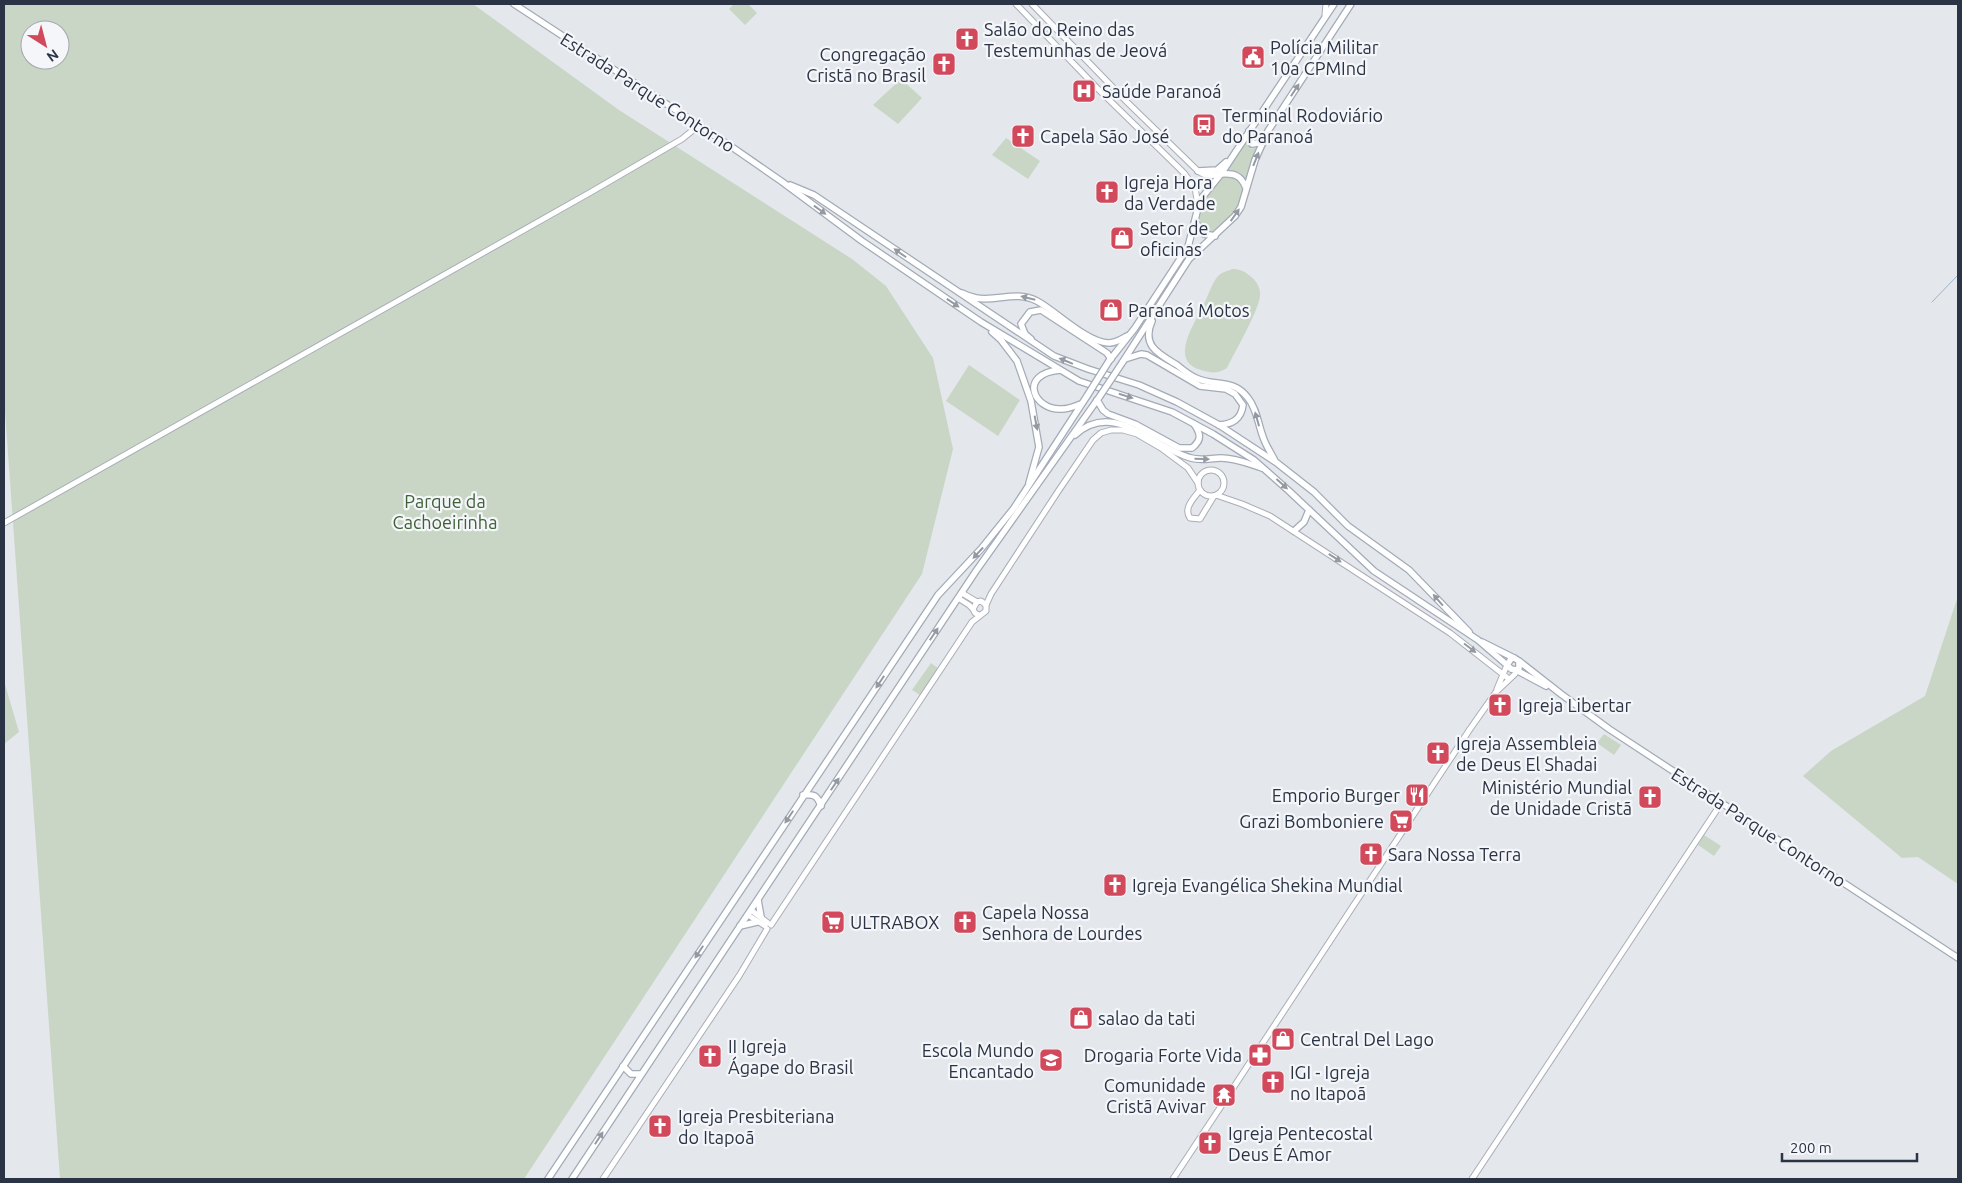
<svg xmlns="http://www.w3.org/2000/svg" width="1962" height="1183" viewBox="0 0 1962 1183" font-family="Ubuntu,sans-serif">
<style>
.green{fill:#c9d6c5;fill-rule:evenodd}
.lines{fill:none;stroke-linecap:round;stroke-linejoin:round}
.stream{stroke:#9fb4cc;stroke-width:1}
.secondary-casing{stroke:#a9aeb7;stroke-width:7}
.primary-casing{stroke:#a3abb8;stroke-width:8}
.secondary{stroke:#fff;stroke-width:5}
.primary{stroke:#fff;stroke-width:5.5}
.primary-bridge-casing{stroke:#a3abb8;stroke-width:8;stroke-linecap:butt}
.primary-bridge{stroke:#fff;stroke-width:5.5}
.oneway{fill:#959aa2}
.labels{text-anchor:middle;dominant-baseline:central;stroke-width:4.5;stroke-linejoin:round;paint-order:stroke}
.poi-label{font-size:18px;fill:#2b3445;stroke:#f4f6f9;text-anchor:start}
.street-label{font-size:18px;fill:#2b3445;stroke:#f4f6f9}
.park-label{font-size:18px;fill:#3f6138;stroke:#f4f6f9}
</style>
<rect width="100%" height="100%" fill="#e4e7ec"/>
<g class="green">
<path d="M4,4H473L619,110L852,259L886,286L933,358L953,449L922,574L524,1179H60L4,397ZM30,30H60V60H30Z"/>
<polygon points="734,4 748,4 757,13 745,25 729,9"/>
<polygon points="901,79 922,98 898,124 873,105"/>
<polygon points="1006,138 1040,161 1028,179 992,155"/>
<polygon points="1246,142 1251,149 1259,147 1245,182 1225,172"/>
<path d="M1221,175H1230L1240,179L1244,189C1242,195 1241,202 1238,208C1234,215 1217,235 1208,233C1202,232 1199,227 1197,222L1202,201Z"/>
<path d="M1232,269C1240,269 1244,271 1250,276C1256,280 1261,288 1260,296C1258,313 1235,351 1227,368C1217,374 1211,373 1201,370C1168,361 1195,323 1204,304C1208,296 1212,283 1218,276C1222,272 1228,271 1232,269Z"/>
<polygon points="969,365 1020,400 998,436 946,401"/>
<polygon points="1958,596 1958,884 1918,857 1902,858 1803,776 1831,751 1925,696"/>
<polygon points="931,663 939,669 920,695 912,690"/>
<polygon points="4,681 19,732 4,744"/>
<polygon points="1604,734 1621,745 1614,755 1597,743"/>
<polygon points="1704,835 1721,846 1714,856 1698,845"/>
</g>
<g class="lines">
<polyline class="stream" points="1932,302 1958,275"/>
<g class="secondary-casing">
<g id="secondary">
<polyline points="1016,4 1097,88 1184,173 1195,188 1198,205"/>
<path d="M1032,4L1127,102L1198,171C1206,177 1212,176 1221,174"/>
<polyline points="1325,15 1326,4"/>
<circle cx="1211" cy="483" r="13"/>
<path d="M1200,490C1194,498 1183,508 1190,518L1200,519L1214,496"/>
<polyline points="1216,495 1242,504 1270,516 1450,633 1509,679"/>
<polyline points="4,523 591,192 682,139 698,126"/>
<polyline points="962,593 977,602"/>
<polyline points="958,598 969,605 973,609"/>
<polyline points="986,605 991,594 1059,490 1093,440 1101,433 1111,430 1123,430 1137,434 1161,448 1188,468 1198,483"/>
<polyline points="1497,689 1507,665"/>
<polyline points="751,910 768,923"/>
<polyline points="748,915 765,926"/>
<polyline points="771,925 972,622 986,611 986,605 981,601 977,602 973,609 975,613 979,615"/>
<polyline points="603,1179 739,976 767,929"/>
<polyline points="1173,1179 1470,729 1496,692 1515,674 1516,670"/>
<polyline points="1472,1179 1722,802"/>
</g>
</g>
<g class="primary-casing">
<g id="primary">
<polyline points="514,4 729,145 781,181 862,241 981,322 1079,381 1172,412 1213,434 1254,460 1289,491 1374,571 1478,640 1507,665"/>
<polyline points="1249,131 1252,144 1258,143 1264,137"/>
<polyline points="1198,171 1217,170 1226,162"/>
<path d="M1221,174C1234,173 1241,175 1246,188"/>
<polyline points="790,185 814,195 1054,356 1088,369 1139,385 1177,402 1219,425 1277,463 1314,492 1348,526 1409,570 1469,632"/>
<polyline points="1195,222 1204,234 1215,236"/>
<path d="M962,293C966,295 971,297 976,298C996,302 1016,290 1037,301C1056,311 1087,343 1109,343C1116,343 1122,339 1127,336"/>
<path d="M1152,321C1141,346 1159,354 1177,365C1183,370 1189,375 1196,378C1215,387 1233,378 1248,398C1257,409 1258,424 1263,437C1266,446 1271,453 1275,461"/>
<polyline points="992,332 1001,340 1017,361 1031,401 1039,447 1029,483"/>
<polyline points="1031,339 1025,334 1021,324 1030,312 1041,310 1107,353 1111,359"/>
<path d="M1125,359L1141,354L1147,355L1200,386L1226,389L1235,394L1243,405C1241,420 1232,424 1219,425"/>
<polyline points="1109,361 1135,328 1188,247 1200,200 1221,174 1334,4"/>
<polyline points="1122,363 1189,259 1235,216 1241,207 1255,160 1268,131 1351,4"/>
<path d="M1060,370C1017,374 1034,411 1062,409C1069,409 1075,406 1081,404"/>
<path d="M1097,400L1103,410L1108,414L1135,424L1179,448H1192C1202,440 1201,434 1194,424"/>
<path d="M1075,435C1114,399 1153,448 1191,458C1201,461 1211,458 1221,458C1236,458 1249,464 1262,468"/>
<polyline points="1294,531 1304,522 1309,510"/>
<polyline points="1482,642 1514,658"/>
<polyline points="1519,661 1519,668 1516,670 1511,669 1507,665 1511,659 1514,658 1519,661 1561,694 1609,729 1958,958"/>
<polyline points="1516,670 1546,686"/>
<path d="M803,795C814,794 817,795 821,806"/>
<polyline points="758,900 761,917"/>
<polyline points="740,926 757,922"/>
<polyline points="623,1066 631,1074 641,1074"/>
<polyline points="548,1179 938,595 981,549 1014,508 1087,396"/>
<polyline points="572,1179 976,571 1100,396"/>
</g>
</g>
<use href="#secondary" class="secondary"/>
<use href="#primary" class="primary"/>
<g class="primary-bridge-casing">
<g id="primary-bridge">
<polyline points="1087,396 1109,361"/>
<polyline points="1100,396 1122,363"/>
</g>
</g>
<use href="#primary-bridge" class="primary-bridge"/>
</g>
<defs><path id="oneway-solid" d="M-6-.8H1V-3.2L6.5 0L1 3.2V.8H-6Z" transform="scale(1.25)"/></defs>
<g class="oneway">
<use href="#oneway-solid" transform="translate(1295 90) rotate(-57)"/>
<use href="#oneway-solid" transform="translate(1256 159) rotate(-68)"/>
<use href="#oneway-solid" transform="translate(820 210) rotate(36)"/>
<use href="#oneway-solid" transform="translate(1235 215) rotate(-55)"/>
<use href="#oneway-solid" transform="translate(900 253) rotate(-145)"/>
<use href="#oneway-solid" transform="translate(1028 298) rotate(-166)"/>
<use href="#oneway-solid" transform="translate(953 303) rotate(34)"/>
<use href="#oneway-solid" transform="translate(1066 361) rotate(-158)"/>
<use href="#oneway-solid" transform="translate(1126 396) rotate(18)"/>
<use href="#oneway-solid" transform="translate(1257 419) rotate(-106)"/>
<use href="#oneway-solid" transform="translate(1036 423) rotate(79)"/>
<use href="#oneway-solid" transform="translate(1202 459) rotate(2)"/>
<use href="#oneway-solid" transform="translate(1282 484) rotate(42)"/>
<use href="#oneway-solid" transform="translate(978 553) rotate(133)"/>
<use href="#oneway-solid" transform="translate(1335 558) rotate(33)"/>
<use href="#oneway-solid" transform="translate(1438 600) rotate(-131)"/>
<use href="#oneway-solid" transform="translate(934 634) rotate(-56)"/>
<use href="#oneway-solid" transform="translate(1470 648) rotate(37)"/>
<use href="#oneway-solid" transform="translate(880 682) rotate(124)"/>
<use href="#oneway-solid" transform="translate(835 784) rotate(-56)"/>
<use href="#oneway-solid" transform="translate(789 817) rotate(124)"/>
<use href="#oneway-solid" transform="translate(699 952) rotate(124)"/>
<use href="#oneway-solid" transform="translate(599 1138) rotate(-57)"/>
</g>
<defs>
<g id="church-square" transform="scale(1.25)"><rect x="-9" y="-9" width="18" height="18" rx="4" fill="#d1495b" stroke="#f4f6f9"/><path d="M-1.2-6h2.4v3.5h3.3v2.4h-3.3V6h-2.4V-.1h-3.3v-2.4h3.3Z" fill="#fff"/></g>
<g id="civic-square" transform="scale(1.25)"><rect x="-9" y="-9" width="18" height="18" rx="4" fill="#d1495b" stroke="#f4f6f9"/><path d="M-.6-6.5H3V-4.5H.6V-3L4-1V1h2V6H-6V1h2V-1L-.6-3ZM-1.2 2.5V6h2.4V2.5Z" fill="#fff"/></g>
<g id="hospital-square" transform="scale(1.25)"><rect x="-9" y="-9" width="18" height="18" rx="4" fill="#d1495b" stroke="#f4f6f9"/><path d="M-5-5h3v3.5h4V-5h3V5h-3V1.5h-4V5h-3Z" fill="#fff"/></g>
<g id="bus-square" transform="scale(1.25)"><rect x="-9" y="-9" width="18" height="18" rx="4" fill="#d1495b" stroke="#f4f6f9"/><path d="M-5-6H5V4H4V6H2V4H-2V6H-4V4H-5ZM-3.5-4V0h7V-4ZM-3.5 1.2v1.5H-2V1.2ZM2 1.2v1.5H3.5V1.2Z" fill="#fff"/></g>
<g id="shop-square" transform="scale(1.25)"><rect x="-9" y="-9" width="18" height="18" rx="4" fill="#d1495b" stroke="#f4f6f9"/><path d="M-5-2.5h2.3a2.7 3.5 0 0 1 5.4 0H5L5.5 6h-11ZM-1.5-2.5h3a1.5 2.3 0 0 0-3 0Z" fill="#fff"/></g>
<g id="restaurant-square" transform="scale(1.25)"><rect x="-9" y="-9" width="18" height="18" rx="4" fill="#d1495b" stroke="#f4f6f9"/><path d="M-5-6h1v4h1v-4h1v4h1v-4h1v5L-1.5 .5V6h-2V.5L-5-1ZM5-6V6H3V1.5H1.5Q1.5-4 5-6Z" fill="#fff"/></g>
<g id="supermarket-square" transform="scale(1.25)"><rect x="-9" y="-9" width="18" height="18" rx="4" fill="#d1495b" stroke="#f4f6f9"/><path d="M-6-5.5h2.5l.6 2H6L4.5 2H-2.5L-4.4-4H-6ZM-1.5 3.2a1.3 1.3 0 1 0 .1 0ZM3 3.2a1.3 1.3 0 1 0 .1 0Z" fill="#fff"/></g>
<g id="pharmacy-square" transform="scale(1.25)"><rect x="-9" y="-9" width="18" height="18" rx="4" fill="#d1495b" stroke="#f4f6f9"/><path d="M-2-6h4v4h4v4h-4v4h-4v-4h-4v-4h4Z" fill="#fff"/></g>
<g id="school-square" transform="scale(1.25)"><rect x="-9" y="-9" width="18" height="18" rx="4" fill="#d1495b" stroke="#f4f6f9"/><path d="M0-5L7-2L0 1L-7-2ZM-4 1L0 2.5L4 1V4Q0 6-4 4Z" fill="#fff"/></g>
<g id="temple-square" transform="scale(1.25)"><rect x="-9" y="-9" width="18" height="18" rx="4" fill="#d1495b" stroke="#f4f6f9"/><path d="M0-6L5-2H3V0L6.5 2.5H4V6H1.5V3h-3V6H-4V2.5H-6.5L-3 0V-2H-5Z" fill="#fff"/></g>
</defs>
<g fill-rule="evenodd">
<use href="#church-square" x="967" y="39"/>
<use href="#civic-square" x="1253" y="57"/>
<use href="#church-square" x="944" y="64"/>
<use href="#hospital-square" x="1084" y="91"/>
<use href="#bus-square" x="1204" y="125"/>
<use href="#church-square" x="1023" y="136"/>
<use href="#church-square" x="1107" y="192"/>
<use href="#shop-square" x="1122" y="238"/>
<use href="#shop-square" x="1111" y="310"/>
<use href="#church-square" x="1500" y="705"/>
<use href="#church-square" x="1438" y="753"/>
<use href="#restaurant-square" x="1417" y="795"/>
<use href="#church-square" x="1650" y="797"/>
<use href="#supermarket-square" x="1401" y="821"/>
<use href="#church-square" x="1371" y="854"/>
<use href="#church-square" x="1115" y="885"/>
<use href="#supermarket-square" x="833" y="922"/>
<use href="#church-square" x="965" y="922"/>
<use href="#shop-square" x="1081" y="1018"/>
<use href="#shop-square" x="1283" y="1039"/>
<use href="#pharmacy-square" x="1260" y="1055"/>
<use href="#church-square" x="710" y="1056"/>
<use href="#school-square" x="1051" y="1060"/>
<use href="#church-square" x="1273" y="1082"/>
<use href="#temple-square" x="1224" y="1095"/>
<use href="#church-square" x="660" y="1126"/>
<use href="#church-square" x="1210" y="1143"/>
</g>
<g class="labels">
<g class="poi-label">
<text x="984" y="29">Salão do Reino das<tspan x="984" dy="21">Testemunhas de Jeová</tspan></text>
<text x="1270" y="47">Polícia Militar<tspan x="1270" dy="21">10a CPMInd</tspan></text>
<text x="926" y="54" text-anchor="end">Congregação<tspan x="926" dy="21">Cristã no Brasil</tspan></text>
<text x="1102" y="91">Saúde Paranoá</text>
<text x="1222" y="115">Terminal Rodoviário<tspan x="1222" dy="21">do Paranoá</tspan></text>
<text x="1040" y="136">Capela São José</text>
<text x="1124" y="182">Igreja Hora<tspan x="1124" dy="21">da Verdade</tspan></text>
<text x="1140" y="228">Setor de<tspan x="1140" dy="21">oficinas</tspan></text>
<text x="1128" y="310">Paranoá Motos</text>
<text x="1518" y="705">Igreja Libertar</text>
<text x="1456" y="743">Igreja Assembleia<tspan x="1456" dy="21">de Deus El Shadai</tspan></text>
<text x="1632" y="787" text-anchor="end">Ministério Mundial<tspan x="1632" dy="21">de Unidade Cristã</tspan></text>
<text x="1400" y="795" text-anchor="end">Emporio Burger</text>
<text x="1384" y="821" text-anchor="end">Grazi Bomboniere</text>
<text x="1388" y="854">Sara Nossa Terra</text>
<text x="1132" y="885">Igreja Evangélica Shekina Mundial</text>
<text x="982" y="912">Capela Nossa<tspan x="982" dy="21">Senhora de Lourdes</tspan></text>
<text x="850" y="922">ULTRABOX</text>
<text x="1098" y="1018">salao da tati</text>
<text x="1300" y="1039">Central Del Lago</text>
<text x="728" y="1046">II Igreja<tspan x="728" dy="21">Ágape do Brasil</tspan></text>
<text x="1034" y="1050" text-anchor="end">Escola Mundo<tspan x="1034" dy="21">Encantado</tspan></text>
<text x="1242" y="1055" text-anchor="end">Drogaria Forte Vida</text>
<text x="1290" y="1072">IGI - Igreja<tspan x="1290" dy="21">no Itapoã</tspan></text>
<text x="1206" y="1085" text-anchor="end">Comunidade<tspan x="1206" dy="21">Cristã Avivar</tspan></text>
<text x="678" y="1116">Igreja Presbiteriana<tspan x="678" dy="21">do Itapoã</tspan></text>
<text x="1228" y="1133">Igreja Pentecostal<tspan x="1228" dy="21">Deus É Amor</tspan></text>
</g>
<g class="street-label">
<text transform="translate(648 92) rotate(33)">Estrada Parque Contorno</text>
<text transform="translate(1759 827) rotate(33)">Estrada Parque Contorno</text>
</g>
<g class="park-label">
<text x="445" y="501">Parque da<tspan x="445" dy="21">Cachoeirinha</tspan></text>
</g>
</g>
<rect width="1962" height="1183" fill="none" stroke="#2b3445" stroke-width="10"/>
<g transform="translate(45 45) rotate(144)"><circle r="24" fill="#f4f6f9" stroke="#a4a8b1"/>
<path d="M0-4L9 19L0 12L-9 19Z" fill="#d1495b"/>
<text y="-8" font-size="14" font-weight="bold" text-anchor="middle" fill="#2b3445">N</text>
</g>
<path d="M1782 1153v8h135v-8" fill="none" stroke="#2b3445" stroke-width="2.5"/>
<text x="1790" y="1153" font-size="15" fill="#2b3445" stroke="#f4f6f9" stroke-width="4" paint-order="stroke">200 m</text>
</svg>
